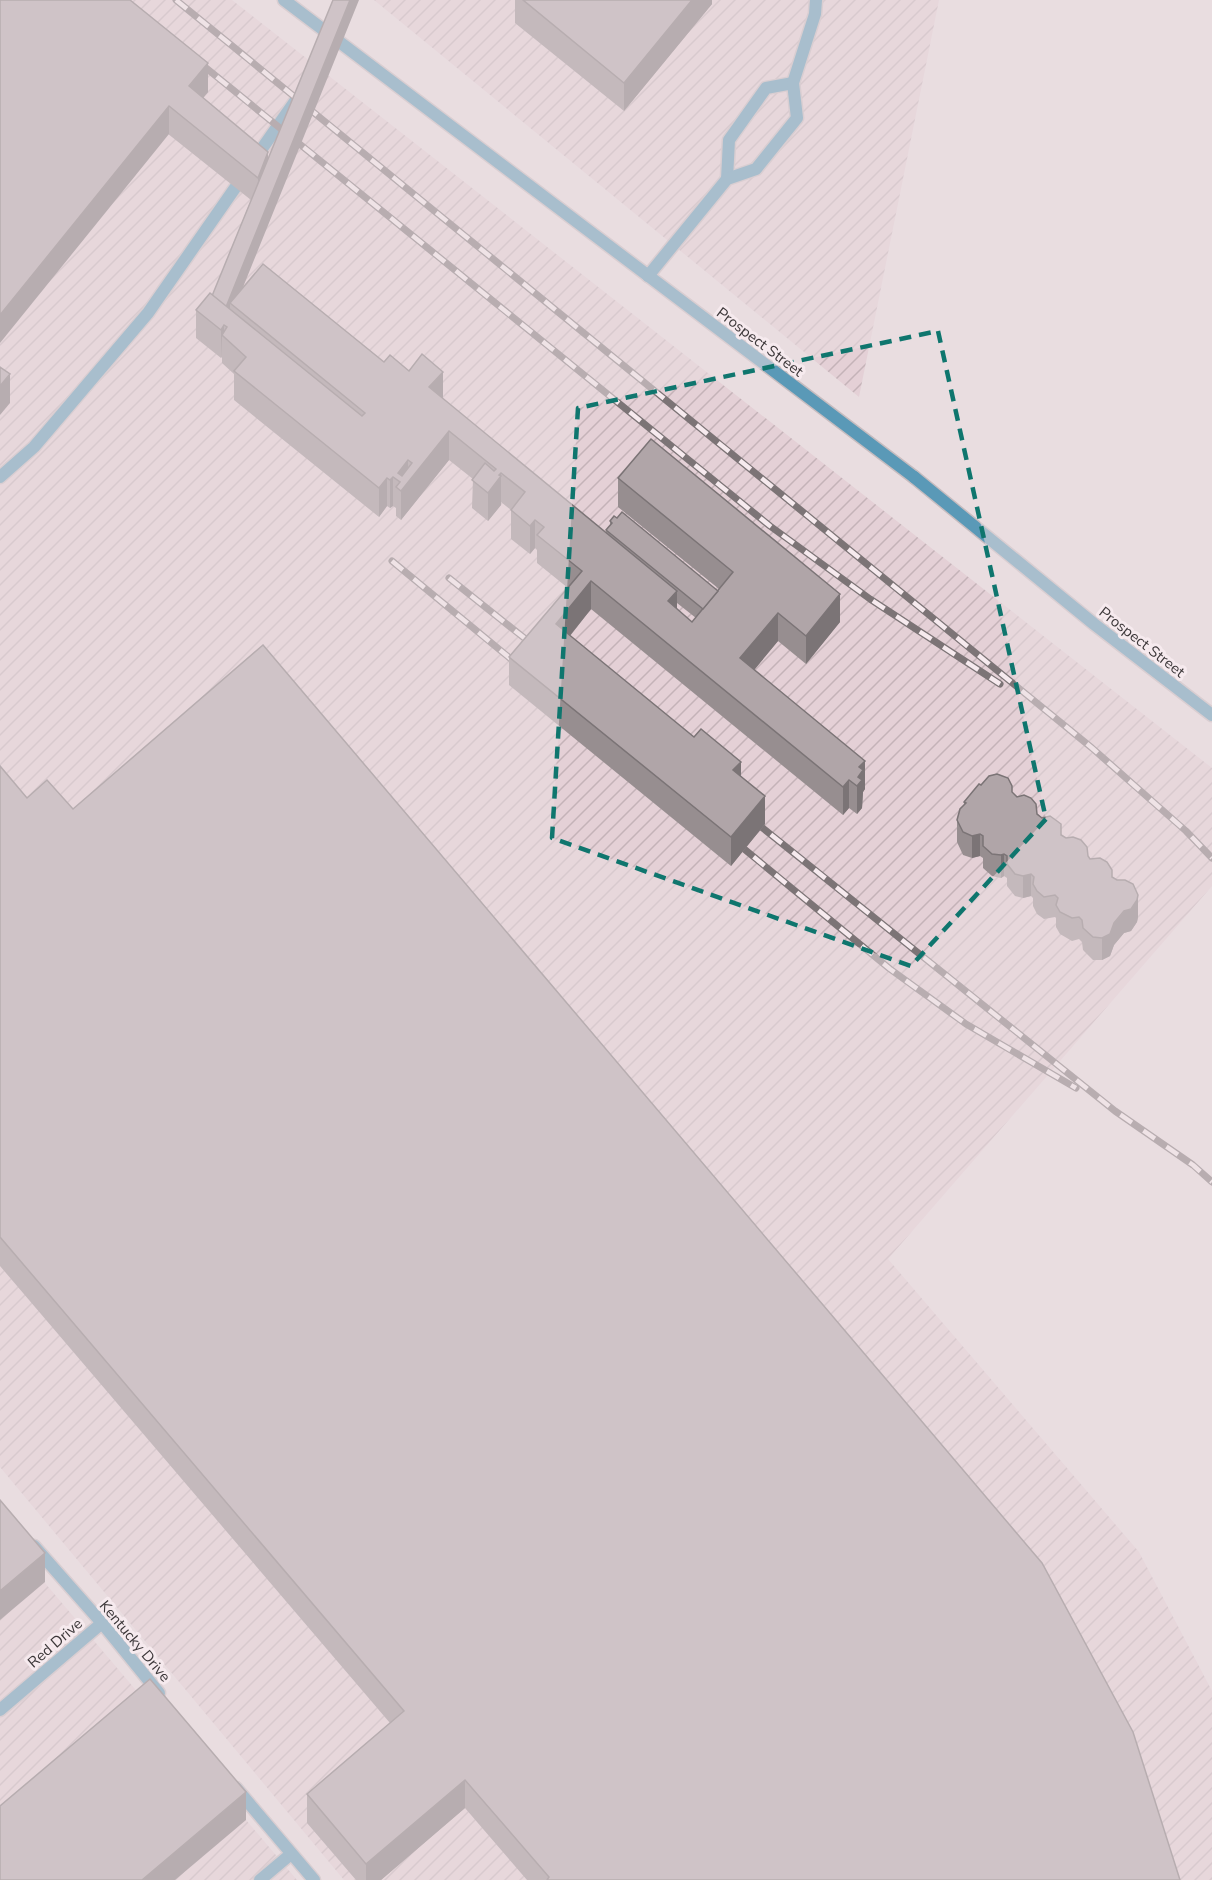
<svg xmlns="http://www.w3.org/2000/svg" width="1212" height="1880" viewBox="0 0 1212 1880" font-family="'Nunito Sans',sans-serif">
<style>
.industrial{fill:url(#industrial-furrows)}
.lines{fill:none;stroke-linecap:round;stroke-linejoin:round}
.lane-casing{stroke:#c6bcbf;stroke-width:15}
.street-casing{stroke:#c6bcbf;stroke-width:15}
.lane{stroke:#5a99b7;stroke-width:12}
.street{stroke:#5a99b7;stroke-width:12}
.rail-casing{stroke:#7c7476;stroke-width:7}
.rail{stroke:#f6eaee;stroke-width:4.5;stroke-dasharray:14;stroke-linecap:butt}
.wall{fill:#978e90;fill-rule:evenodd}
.shaded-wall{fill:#7b7476}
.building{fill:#b0a5a8;stroke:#7b7476;stroke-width:1.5;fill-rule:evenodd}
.marked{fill:none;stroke:#0f766e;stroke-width:4.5;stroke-dasharray:12 8;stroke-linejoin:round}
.labels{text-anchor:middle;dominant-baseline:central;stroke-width:6;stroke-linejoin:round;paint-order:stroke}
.street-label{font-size:15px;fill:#3c3739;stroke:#f6eaee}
</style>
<defs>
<pattern id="industrial-furrows" width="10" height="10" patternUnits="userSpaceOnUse" patternTransform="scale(1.5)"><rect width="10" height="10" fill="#e4d0d6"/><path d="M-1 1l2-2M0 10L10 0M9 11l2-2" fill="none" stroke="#c4b3b8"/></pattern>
</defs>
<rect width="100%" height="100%" fill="#e9dde0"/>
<g class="industrial">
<polygon points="0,0 232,0 1212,768 1212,886 888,1259 1139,1552 1212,1691 1212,1880 344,1880 0,1467"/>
<polygon points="374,0 939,0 859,397"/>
<polygon points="0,1530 297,1880 0,1880"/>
</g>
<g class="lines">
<g class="lane-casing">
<g id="lane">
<polyline points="254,160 296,100"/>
<polyline points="727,179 729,140 766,88 793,83"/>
<polyline points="648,276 727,179 756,169 797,118 793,83 815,14 816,0"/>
<polyline points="0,477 34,447 148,313 235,188"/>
<polyline points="914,477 1094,624 1212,715"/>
<polyline points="0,1710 102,1623"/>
<polyline points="260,1880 291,1854"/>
</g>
</g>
<g class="street-casing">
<g id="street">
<polyline points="284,0 914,477"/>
<polyline points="34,1546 102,1623 159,1693"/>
<polyline points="236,1788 314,1880"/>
</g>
</g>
<use href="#lane" class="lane"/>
<use href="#street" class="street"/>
<g class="rail-casing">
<g id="rail">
<polyline points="176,0 1092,748 1186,831 1212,858"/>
<polyline points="195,59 770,526 870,599 1000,684"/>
<polyline points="392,561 523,669"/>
<polyline points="449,578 538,649"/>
<polyline points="749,817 1115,1111 1193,1165 1212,1182"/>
<polyline points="732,839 890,969 966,1024 1076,1088"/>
</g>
</g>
<use href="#rail" class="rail"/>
</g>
<g class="wall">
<path d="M0,0L208,92L203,98L268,152L243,288L384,362L443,399L606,533V530L610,526V521L718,591L719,589L618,507V478L840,622L806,664L778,641L754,670L865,789L863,792L862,808L857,814L849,808L843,815L591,609L570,636L741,776L765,824L731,866L509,685V657L568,588L537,563V550L535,548L530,554L511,539V510L501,502V505L488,521L472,508L473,479L449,460L401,520L396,516V508L393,506L390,508L387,506L379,517L234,400V374L222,363V357L221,358L196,338V310L212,296L251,200ZM677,603L696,618L692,622L677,609Z"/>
<polygon points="515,0 712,0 712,4 624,111 515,23"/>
<polygon points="0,766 27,798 73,809 1180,1880 527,1880 465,1808 381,1880 356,1880 307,1823 307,1794 390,1723 0,1266"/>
<polygon points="981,785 1012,792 1112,877 1138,917 1137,922 1131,931 1124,933 1114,945 1110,956 1102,960 1093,960 1083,950 1082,942 1079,939 1072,941 1060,934 1056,927 1056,918 1055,917 1044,919 1037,914 1033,906 1033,898 1031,896 1023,898 1015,896 1007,886 1007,878 1004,876 1001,878 992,876 983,868 983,858 980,856 972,858 963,855 957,842 957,820 964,805 964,802"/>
</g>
<g class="shaded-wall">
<polygon points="350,0 359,0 235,307 230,303 230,319 224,311"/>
<polygon points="692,0 712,0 712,4 624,111 624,83"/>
<polygon points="208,63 208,92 189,115 189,86"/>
<polygon points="169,106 169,134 0,343 0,315"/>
<polygon points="268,152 268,180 258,206 258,178"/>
<polygon points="224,325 224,337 222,335 221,358 221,330"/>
<polygon points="443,372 443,400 429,387"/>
<polygon points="10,374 10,403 0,415 0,386"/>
<polygon points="449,431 449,460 401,520 401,491 398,473 408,460 408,482"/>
<polygon points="501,473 501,505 488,521 488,493"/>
<polygon points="393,477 393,506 390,508 390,480"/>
<polygon points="387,478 387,506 379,517 379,488"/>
<polygon points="535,520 535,548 530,554 530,526"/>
<polygon points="591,581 591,609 556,653 556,624"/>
<polygon points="677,591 677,619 668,601"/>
<polygon points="840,594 840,622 806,664 806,636"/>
<polygon points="778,613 778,641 740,687 740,658"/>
<polygon points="865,761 865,789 863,792 862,808 857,814 857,786 858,777 859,767"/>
<polygon points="741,762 741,790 733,770"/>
<polygon points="849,780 849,808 843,815 843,787"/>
<polygon points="765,796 765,824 731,866 731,837"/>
<polygon points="980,834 980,856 972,858 972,836"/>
<polygon points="1004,854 1004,876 1001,878 1001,855"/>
<polygon points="1031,874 1031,896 1023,898 1023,876"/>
<polygon points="1138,895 1138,917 1137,922 1131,931 1124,933 1114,945 1110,956 1102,960 1102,938"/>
<polygon points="45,1553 45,1582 0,1620 0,1591"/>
<polygon points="465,1780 465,1808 381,1880 366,1880 366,1864"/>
<polygon points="246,1792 246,1820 175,1880 142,1880"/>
</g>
<g class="building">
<polygon points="0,0 130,0 208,63 189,86 268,152 258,178 169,106 0,315"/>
<polygon points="333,0 350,0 226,307 212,296"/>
<polygon points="523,0 692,0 624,83"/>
<path d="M263,264L384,362L390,355L409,371L422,354L443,372L429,387L677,591L668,601L692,622L733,572L618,478L651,439L840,594L806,636L778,613L740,658L865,761L859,767L863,770L858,777L862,780L857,786L849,780L843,787L591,581L556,624L694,737L701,729L741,762L733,770L765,796L731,837L509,657L582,571L537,535L544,527L535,520L530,526L511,510L525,492L501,473L499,475L501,476L488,493L472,480L485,463L494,471L496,469L449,431L401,491L396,487L400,482L393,477L390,480L387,478L379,488L234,371L246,357L222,335L227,327L224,325L221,330L196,310L210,293L362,416L365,413L230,303ZM408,460L412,463L402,476L398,473Z"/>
<polygon points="0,367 10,374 0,386"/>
<polygon points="622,512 718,591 703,609 606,530 612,523 610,521 614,516 617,518"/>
<polygon points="263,645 1042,1563 1133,1732 1180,1880 547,1880 549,1877 465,1780 366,1864 307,1794 404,1711 0,1237 0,766 27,798 47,780 73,809"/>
<polygon points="997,774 1008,778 1012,786 1012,792 1017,797 1024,795 1031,798 1036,804 1037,814 1042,818 1050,816 1057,821 1061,824 1061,835 1066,838 1073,837 1081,840 1087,847 1088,856 1090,859 1100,858 1107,862 1112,870 1112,877 1117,880 1125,880 1133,884 1138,895 1137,900 1131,909 1124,911 1114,923 1110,934 1102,938 1093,937 1083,928 1082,920 1079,917 1072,918 1060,912 1056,905 1058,898 1055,895 1044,897 1037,891 1033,884 1034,877 1031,874 1023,876 1015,874 1007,864 1007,856 1004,854 1001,855 992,854 983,846 983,836 980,834 972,836 963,832 957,820 960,809 966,803 964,802 979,784 981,785 989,776"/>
<polygon points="0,1500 45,1553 0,1591"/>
<polygon points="150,1679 246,1792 142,1880 0,1880 0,1806"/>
</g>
<path d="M0 0H1212V1880H0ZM938,331L1046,819L911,966L552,838L578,408Z" fill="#e9dde0" fill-opacity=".55" fill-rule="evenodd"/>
<path class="marked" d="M938,331L1046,819L911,966L552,838L578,408Z"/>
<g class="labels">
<g class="street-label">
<text transform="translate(760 342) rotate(37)">Prospect Street</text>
<text transform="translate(1142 642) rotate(38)">Prospect Street</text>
<text transform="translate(135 1641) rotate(50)">Kentucky Drive</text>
<text transform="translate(55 1643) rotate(-41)">Red Drive</text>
</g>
</g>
</svg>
